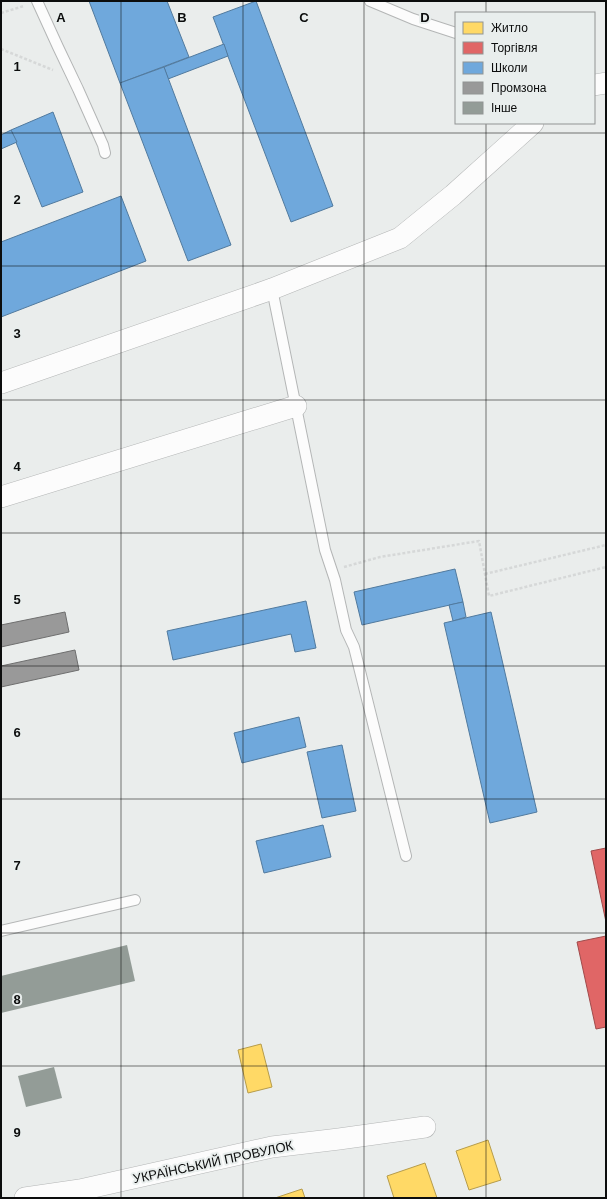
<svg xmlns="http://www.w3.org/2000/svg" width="607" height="1199" viewBox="0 0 607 1199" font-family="Helvetica,sans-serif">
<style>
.homes{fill:#ffd966;stroke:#b69c4b}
.shops{fill:#e06666;stroke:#a04b4b}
.schools{fill:#6fa8dc;stroke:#517a9e}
.industry{fill:#999;stroke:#6f6f6f}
.building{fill:#939c97}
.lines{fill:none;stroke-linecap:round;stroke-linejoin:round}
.service-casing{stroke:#b4b6b6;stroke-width:12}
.minor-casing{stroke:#b4b6b6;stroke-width:22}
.path{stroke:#d6d8d8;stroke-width:2.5;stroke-dasharray:3 2;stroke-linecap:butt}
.service{stroke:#fcfcfc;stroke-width:10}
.minor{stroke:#fcfcfc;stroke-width:21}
.grid{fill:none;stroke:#0c0d0d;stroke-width:1;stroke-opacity:0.55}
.labels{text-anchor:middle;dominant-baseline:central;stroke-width:4;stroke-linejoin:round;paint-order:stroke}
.street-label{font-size:13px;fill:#0c0d0d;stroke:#e9eeed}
.grid-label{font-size:13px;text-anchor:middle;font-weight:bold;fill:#0c0d0d;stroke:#e9eeed;stroke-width:4;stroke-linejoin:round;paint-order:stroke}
</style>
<rect width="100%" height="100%" fill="#eaedec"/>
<g class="homes">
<polygon points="261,1044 272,1087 248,1093 238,1050"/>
<polygon points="488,1140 501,1180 469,1190 456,1151"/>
<polygon points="425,1163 437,1198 394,1198 387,1176"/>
<polygon points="302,1189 305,1198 275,1198"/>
</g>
<g class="shops">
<polygon points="606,848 606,922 591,851"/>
<polygon points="606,936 606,1027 596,1029 577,942"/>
</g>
<g class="schools">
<polygon points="89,1 167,1 189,57 120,83"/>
<polygon points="256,1 333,206 291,222 213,17"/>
<polygon points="224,44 228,56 168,79 164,67"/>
<polygon points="164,67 231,245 188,261 120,83"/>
<polygon points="53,112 83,192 42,207 11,130"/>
<polygon points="11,130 17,142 1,149 1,135"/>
<polygon points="121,196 146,261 1,317 1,242"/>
<polygon points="455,569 463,602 362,625 354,592"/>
<polygon points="306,601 316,648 295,652 291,634 173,660 167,631"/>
<polygon points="463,602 466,617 453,621 449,605"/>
<polygon points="491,612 537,812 490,823 444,623"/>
<polygon points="299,717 306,747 242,763 234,733"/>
<polygon points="342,745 356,811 322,818 307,752"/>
<polygon points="323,825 331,857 264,873 256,841"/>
</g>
<g class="industry">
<polygon points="65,612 69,632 1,647 1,625"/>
<polygon points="75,650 79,670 1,687 1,666"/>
</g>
<g class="building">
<polygon points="127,945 135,981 1,1013 1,976"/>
<polygon points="54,1067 62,1098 26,1107 18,1076"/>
</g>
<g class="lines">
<g class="service-casing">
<g id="service">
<polyline points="37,1 58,47 78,89 103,145 105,153"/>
<polyline points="370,1 413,19 456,33"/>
<polyline points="272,289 325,550 335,580 346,630 354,647 406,856"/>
<polyline points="1,931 135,900"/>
</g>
</g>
<g class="minor-casing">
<g id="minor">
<polyline points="594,85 606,83"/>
<polyline points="1,383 272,289 400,238 453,195 533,123"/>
<polyline points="1,497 296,406"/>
<polyline points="25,1198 80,1190 272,1147 339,1139 425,1127"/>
</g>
</g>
<g class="path">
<polyline points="1,13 24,6"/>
<polyline points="1,49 53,70"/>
<polyline points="344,567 380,557 479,541 489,596 606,567"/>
<polyline points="485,574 606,545"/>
</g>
<use href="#service" class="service"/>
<use href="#minor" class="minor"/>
</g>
<path class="grid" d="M121,1V1198M243,1V1198M364,1V1198M486,1V13M486,123V1198M1,133H606M1,266H606M1,400H606M1,533H606M1,666H606M1,799H606M1,933H606M1,1066H606"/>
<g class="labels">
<g class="street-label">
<text transform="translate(213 1162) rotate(-12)">УКРАЇНСЬКИЙ ПРОВУЛОК</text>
</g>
</g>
<g class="grid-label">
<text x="61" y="22">A</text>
<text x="182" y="22">B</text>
<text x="304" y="22">C</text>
<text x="425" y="22">D</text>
<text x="17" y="71">1</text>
<text x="17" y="204">2</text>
<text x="17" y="338">3</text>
<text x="17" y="471">4</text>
<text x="17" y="604">5</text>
<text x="17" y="737">6</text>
<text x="17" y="870">7</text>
<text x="17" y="1004">8</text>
<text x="17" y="1137">9</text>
</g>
<rect width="607" height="1199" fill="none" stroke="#0c0d0d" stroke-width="4"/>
<rect x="455" y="12" width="140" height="112" fill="#e9eeed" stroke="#919493"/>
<rect x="463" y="22" width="20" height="12" fill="#ffd966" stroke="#919493"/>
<text x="491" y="32" font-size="12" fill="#0c0d0d">Житло</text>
<rect x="463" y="42" width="20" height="12" fill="#e06666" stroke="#919493"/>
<text x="491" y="52" font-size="12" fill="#0c0d0d">Торгівля</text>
<rect x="463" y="62" width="20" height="12" fill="#6fa8dc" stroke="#919493"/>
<text x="491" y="72" font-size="12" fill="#0c0d0d">Школи</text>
<rect x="463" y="82" width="20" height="12" fill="#999999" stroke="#919493"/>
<text x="491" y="92" font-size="12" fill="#0c0d0d">Промзона</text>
<rect x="463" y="102" width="20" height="12" fill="#939c97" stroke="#919493"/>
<text x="491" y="112" font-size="12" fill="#0c0d0d">Інше</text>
</svg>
